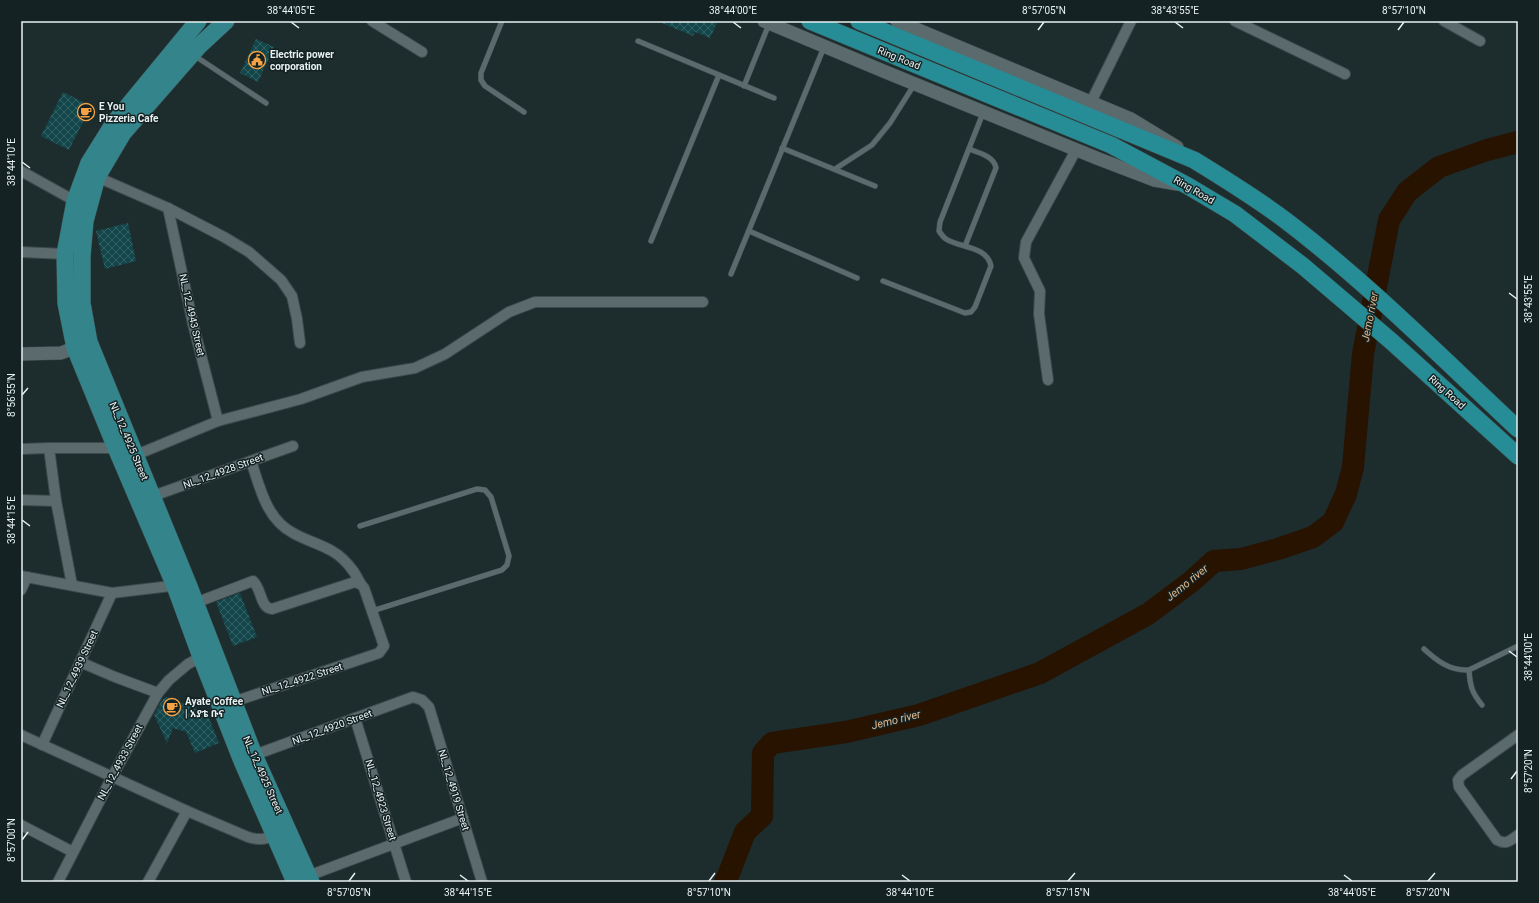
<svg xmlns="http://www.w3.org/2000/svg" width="1539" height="903" viewBox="0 0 1539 903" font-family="Roboto,'Noto Sans Ethiopic',sans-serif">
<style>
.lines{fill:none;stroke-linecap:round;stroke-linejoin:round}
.river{stroke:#281200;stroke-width:22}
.building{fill:url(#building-cross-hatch)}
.service-casing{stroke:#3d494a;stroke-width:6}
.minor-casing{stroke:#3d494a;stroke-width:12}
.tertiary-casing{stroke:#3d494a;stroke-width:14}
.primary-casing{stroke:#3d494a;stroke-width:18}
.trunk-casing{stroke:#3d494a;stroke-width:18}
.service{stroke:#5b6b6d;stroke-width:5}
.minor{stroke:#5b6b6d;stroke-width:10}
.tertiary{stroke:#5b6b6d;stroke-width:13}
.primary{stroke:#33848b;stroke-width:17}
.trunk{stroke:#268c95;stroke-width:17}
.ticks{fill:none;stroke:#e8f1f2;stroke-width:1.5}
.labels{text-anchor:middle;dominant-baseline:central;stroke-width:3;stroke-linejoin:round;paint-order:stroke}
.poi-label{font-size:10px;font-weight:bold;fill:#e8f1f2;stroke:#142223;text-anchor:start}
.street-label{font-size:10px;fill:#e8f1f2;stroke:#142223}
.water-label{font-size:11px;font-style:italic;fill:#e6b788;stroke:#142223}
.neatline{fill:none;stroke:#e8f1f2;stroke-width:1.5}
.ticks-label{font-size:10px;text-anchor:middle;fill:#e8f1f2}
</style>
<defs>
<pattern id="building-cross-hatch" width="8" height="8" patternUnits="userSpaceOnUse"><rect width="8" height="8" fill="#13464a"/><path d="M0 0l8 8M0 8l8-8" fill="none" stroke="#356165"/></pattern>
</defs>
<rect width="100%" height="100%" fill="#1d2c2d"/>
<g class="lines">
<polyline class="river" points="725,882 728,876 745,832 762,816 763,753 772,743 846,732 919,715 1040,673 1148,614 1192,581 1214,561 1241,559 1278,549 1313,537 1333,522 1346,494 1353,467 1363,354 1389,220 1407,192 1439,167 1487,150 1518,142"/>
</g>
<g class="building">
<polygon points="657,21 718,21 710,38 695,32 693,36"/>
<polygon points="256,39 274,47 258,82 240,73"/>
<polygon points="63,92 91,106 69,150 41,136"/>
<polygon points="128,223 136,261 105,269 96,231"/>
<polygon points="240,593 257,637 233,646 216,602"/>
<polygon points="167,697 207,713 219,743 195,753 186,732 173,728 167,743 154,715 162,700"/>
</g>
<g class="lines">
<g class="service-casing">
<g id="service">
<polyline points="502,21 481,73 481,80 485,86 524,112"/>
<polyline points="638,41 774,98"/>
<polyline points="195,56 266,103"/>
<polyline points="744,86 769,24"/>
<polyline points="782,148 875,186"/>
<polyline points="835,169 872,145 890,123 914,85"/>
<polyline points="749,231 857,278"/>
<polyline points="651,241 719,75"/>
<path d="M965,246L996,168C994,156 979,153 969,149"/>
<polyline points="731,274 824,47"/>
<path d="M883,281L965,313L971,312L975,307L991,266C987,246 960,248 946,239C943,237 941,234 939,231L940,222L983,113"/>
<polyline points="360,526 477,489 485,490 491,497 509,556 507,565 502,570 372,611"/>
<path d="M1424,649C1437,661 1450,671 1469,670L1518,646"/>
<path d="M1469,670C1470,686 1472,693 1482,705"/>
</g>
</g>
<g class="minor-casing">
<g id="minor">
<polyline points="372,21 422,52"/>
<polyline points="1235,21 1345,74"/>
<polyline points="1444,21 1480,41"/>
<polyline points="1091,102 1131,21"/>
<polyline points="21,171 75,201"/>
<polyline points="97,177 168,208 224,237 249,252 281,280 292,296 297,319 300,343"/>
<polyline points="168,208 193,324 218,421"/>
<polyline points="21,252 65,254"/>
<polyline points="1048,380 1039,314 1040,291 1024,258 1026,242 1076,150"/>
<polyline points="49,448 56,501 72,585"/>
<polyline points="21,449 49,448 116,448"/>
<polyline points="136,455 218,421 301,399 362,377 415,368 445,354 509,312 535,302 703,302"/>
<polyline points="153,496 293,446"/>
<polyline points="21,500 56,501"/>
<polyline points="21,576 112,593 179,585"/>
<polyline points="21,590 27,577"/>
<path d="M195,603L253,581C262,589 260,608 272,609L355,582L360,584"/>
<polyline points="80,662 115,677 158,693"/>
<path d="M230,703L379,653L384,646L364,588C359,583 358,578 354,572C349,565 341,556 332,551C320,544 305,540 293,533C266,519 260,487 251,461"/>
<polyline points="355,718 406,882"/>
<path d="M21,735L187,811L248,837C260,841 268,839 279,833"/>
<path d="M1518,735L1462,775L1458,780L1459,787L1497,840C1506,845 1510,841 1518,835"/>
<polyline points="42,745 112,593"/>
<polyline points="249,757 413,697 422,700 429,707 482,882"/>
<polyline points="21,825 73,852"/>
<polyline points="308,876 463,818"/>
<polyline points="58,882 112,777 158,693 169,680 188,664 201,657"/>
<polyline points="148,882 187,811"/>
</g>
</g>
<g class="tertiary-casing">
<g id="tertiary">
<polyline points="764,21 888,73 1099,159 1154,180 1177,184"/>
<polyline points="897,21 1131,119 1177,147"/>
<polyline points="21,354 61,353 84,344"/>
</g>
</g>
<g class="primary-casing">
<g id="primary">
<polyline points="198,21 114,123 89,163 75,201 65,254 66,303 75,348 116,448 175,586 201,657 242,761 295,882"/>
<polyline points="226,21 199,46 123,133 97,177 85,221 82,256 82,303 89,342 188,584 254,755 311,882"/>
</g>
</g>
<g class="trunk-casing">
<g id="trunk">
<polyline points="810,21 1111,145 1188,186 1235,214 1303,266 1391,341 1518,456"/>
<path d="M859,21L1194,160C1225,179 1256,198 1285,220C1368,283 1442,358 1518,429"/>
</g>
</g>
<use href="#service" class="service"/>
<use href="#minor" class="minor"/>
<use href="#tertiary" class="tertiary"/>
<use href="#primary" class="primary"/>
<use href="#trunk" class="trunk"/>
</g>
<path class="ticks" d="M291,22L299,28M733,22L741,28M1175,22L1183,28M1038,30L1044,22M1398,30L1404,22M22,162L30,168M1509,293L1517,299M22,395L28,388M22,520L30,526M1509,651L1517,657M1511,779L1517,771M22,840L28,832M460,875L468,881M902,875L910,881M1344,875L1352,881M349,881L355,873M709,881L715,873M1068,881L1075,873M1428,881L1435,873"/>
<defs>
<g id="civic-ring" transform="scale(0.9)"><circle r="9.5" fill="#142223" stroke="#f5a345" stroke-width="1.5"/><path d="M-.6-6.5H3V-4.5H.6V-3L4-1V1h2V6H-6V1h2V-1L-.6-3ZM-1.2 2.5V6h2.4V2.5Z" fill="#f5a345"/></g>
<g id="cafe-ring" transform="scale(0.9)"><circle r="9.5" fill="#142223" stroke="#f5a345" stroke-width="1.5"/><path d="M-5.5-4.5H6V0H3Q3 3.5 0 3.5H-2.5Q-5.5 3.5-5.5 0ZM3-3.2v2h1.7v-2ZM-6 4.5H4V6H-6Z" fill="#f5a345"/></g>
</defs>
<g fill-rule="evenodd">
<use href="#civic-ring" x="257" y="60"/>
<use href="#cafe-ring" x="86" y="112"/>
<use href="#cafe-ring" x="172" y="707"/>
</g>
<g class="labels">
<g class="poi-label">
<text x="270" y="54">Electric power<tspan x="270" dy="12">corporation</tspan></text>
<text x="99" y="106">E You<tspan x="99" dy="12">Pizzeria Cafe</tspan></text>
<text x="185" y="701">Ayate Coffee<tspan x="185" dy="12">| አያቴ ቡና</tspan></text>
</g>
<g class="street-label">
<text transform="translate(899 58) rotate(22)">Ring Road</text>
<text transform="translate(1194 190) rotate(30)">Ring Road</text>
<text transform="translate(192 315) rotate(77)">NL_12_4943 Street</text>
<text transform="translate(1447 392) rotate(42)">Ring Road</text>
<text transform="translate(129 441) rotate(67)">NL_12_4925 Street</text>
<text transform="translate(223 471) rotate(-20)">NL_12_4928 Street</text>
<text transform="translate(77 669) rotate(-65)">NL_12_4939 Street</text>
<text transform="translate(302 679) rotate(-18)">NL_12_4922 Street</text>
<text transform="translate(332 727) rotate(-20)">NL_12_4920 Street</text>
<text transform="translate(120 762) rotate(-62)">NL_12_4933 Street</text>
<text transform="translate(263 775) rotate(66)">NL_12_4925 Street</text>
<text transform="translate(454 790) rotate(73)">NL_12_4919 Street</text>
<text transform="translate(381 800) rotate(73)">NL_12_4923 Street</text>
</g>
<g class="water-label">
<text transform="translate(1370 317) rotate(-79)">Jemo river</text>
<text transform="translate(1187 583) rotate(-39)">Jemo river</text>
<text transform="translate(896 720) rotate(-14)">Jemo river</text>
</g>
</g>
<rect width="1539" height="903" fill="none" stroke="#142223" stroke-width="44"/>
<rect x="22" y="22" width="1495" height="859" class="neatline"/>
<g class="ticks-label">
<text x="291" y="14">38°44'05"E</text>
<text x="733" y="14">38°44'00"E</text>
<text x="1044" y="14">8°57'05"N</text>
<text x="1175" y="14">38°43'55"E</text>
<text x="1404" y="14">8°57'10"N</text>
<text transform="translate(11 162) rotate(-90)" y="4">38°44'10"E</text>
<text transform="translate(1528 299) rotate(-90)" y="4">38°43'55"E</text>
<text transform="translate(11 395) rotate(-90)" y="4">8°56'55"N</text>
<text transform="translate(11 520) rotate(-90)" y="4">38°44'15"E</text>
<text transform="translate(1528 657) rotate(-90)" y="4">38°44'00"E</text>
<text transform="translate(1528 771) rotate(-90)" y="4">8°57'20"N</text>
<text transform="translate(11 840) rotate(-90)" y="4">8°57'00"N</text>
<text x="349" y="896">8°57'05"N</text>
<text x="468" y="896">38°44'15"E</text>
<text x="709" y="896">8°57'10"N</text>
<text x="910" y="896">38°44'10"E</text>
<text x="1068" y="896">8°57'15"N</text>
<text x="1352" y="896">38°44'05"E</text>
<text x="1428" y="896">8°57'20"N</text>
</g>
</svg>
